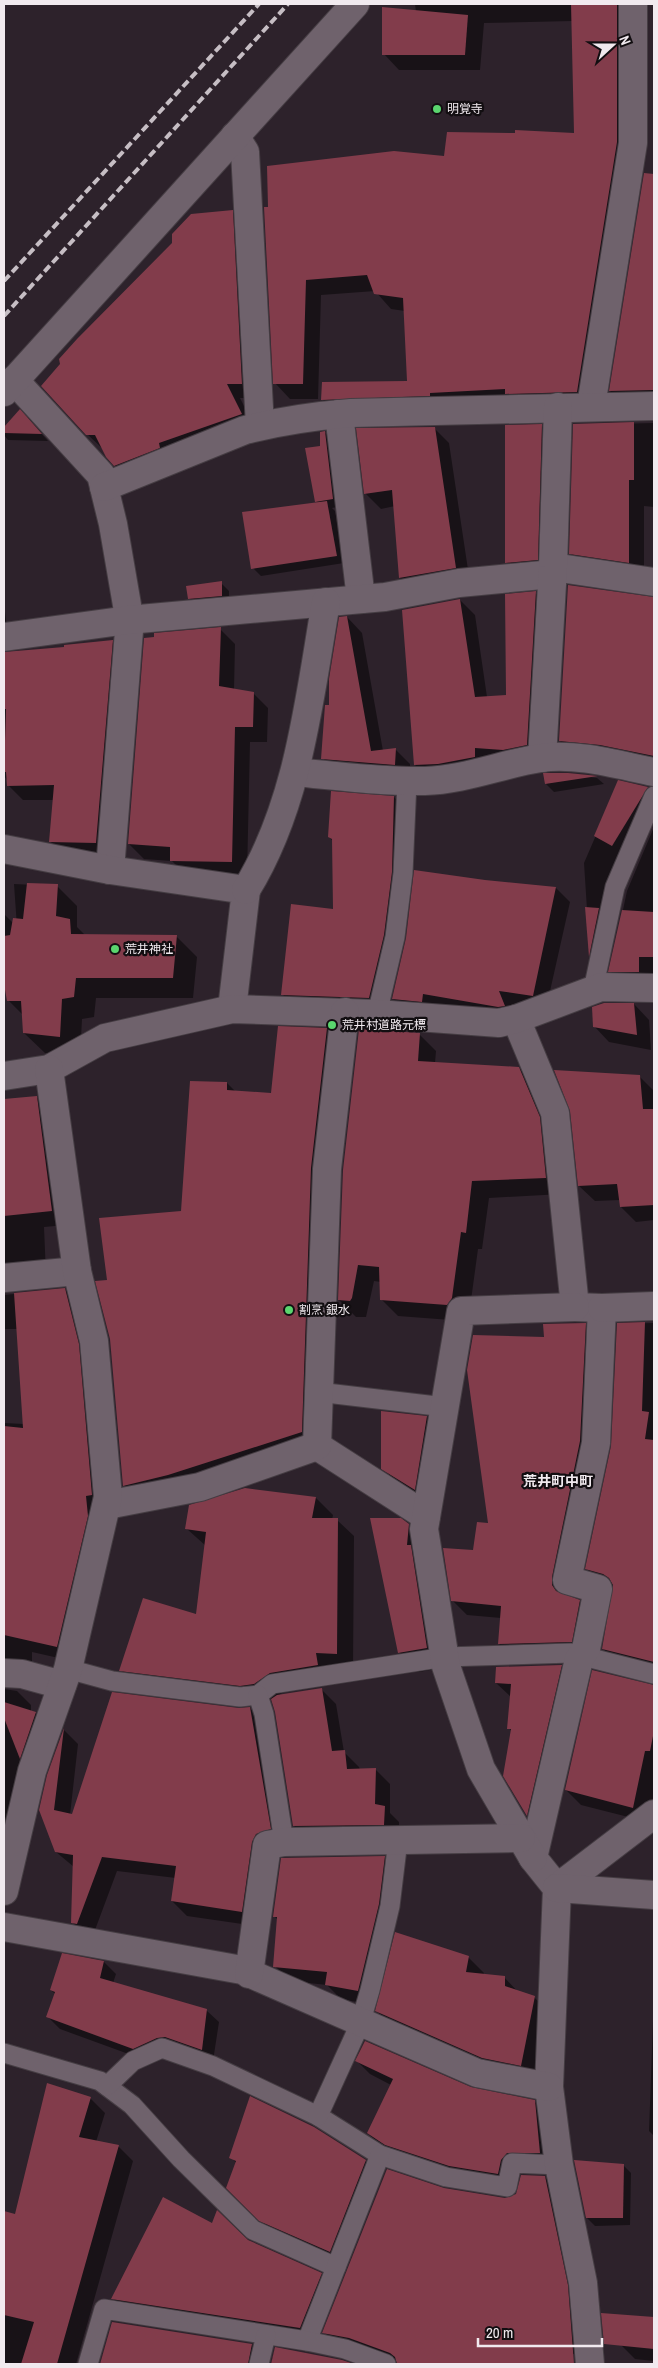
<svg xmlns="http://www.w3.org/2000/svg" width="658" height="2368" viewBox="0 0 658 2368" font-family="'Archivo Narrow','Noto Sans JP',sans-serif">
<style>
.shadow{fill:#0007}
.building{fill:#823c4b}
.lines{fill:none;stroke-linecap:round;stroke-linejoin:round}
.lane-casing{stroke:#453d43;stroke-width:21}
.street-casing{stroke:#453d43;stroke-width:30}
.lane{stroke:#6f626c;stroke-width:19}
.street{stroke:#6f626c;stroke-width:28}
.rail{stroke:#c6bec4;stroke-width:4;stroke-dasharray:8 4;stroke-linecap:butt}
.poi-dot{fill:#5ad56e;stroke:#120e11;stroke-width:2}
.labels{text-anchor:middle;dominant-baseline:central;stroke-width:4.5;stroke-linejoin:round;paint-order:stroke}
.poi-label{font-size:12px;fill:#f1eaef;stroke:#120e11;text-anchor:start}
.neighbourhood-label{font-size:14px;font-weight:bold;fill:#f1eaef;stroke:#120e11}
</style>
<rect width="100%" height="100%" fill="#2d222b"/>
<g class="shadow">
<polygon points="415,4 632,4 631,40 592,407 338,415 323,400 408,382 405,311 391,309 375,291 321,295 318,399 290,399 275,383 265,208 446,158 576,134 573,21 484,23 480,70 399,70 384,54 416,12"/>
<polygon points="232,211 246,225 256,398 240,398 255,428 129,480 114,465 103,449 87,434"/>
<polygon points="633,251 654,252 654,407 626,406 610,391"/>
<polygon points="20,411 28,419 48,441 8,440 4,435 4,429"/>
<polygon points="654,423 654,507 644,506 644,577 586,568 570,553 574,425"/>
<polygon points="541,425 554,438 549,572 519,575 506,562"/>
<polygon points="434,428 449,443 470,583 415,593 400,578 395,506 381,509 365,493"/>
<polygon points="325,433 333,440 341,506 332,508 335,511 344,563 261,576 253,568 319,504 316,501 321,447"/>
<polygon points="221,583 229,591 229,603 197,606 189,598"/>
<polygon points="569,586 654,598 654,768 575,756 560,741"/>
<polygon points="535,593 550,607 542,759 430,780 415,765 460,600 475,615 487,697 507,696"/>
<polygon points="4,604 8,636 4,637"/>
<polygon points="347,617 362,633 383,751 395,749 410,764 410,780 338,774 323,758"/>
<polygon points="220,629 235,644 234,690 253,693 268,708 267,742 250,742 247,876 186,875 172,861 144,859 129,844 156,638"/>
<polygon points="112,642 127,656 111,858 65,856 50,841 54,800 23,800 8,785 8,781 4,776 4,653 66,648"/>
<polygon points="568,774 597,778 604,784 554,792 546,784"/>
<polygon points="619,782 647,788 654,795 618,897 602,969 590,956 584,863"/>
<polygon points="394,797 409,813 384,1013 298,1010 283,995 334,910 333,841 329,837"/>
<polygon points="654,827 654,983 625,986 610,971 627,891"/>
<polygon points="485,881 556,888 570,902 546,1009 512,1005 518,1019 407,1013 393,999"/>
<polygon points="14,884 57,886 77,906 77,927 85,935 176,936 197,957 193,998 96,998 94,1017 82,1019 80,1057 45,1053 24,1033 23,1015 8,1000 4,982 4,914 17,927"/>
<polygon points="634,1004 649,1020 651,1050 609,1042 594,1026"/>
<polygon points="279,1028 327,1029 341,1043 316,1446 138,1500 124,1485 109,1281 182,1212 227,1083 236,1092 272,1094"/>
<polygon points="419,1034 436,1051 435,1063 519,1068 535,1085 562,1194 489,1198 482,1249 478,1249 469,1315 464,1321 398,1316 381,1299 381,1282 374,1281 366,1317 356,1317 339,1300"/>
<polygon points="639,1076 654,1091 654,1220 636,1222 621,1207 620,1200 595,1201 579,1186"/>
<polygon points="36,1097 51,1112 66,1225 44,1227 46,1274 4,1288 4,1100"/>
<polygon points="65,1289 79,1304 106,1510 72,1661 32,1652 32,1672 4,1684 4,1423 24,1424 17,1329 4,1329 4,1295"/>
<polygon points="654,1323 654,1673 619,1664 603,1649 614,1587 602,1584 587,1569 613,1446 618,1324"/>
<polygon points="585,1324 599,1338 565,1592 566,1596 579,1601 593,1615 585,1655 513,1658 499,1644 501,1618 467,1615 453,1601 474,1551 489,1524 545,1338"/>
<polygon points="427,1417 442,1433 430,1504 398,1484 383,1468"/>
<polygon points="316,1498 333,1515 332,1520 337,1520 354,1536 353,1670 287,1689 278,1696 321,1689 336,1704 344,1752 359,1767 360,1770 375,1769 390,1784 390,1813 399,1822 399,1839 309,1841 294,1826 276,1712 273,1699 258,1702 138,1687 121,1670 198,1616 206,1546 187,1529"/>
<polygon points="408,1525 428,1544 446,1667 419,1672 399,1652"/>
<polygon points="561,1666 576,1681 542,1830 528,1815 505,1776 512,1732 509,1728 511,1697 496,1683"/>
<polygon points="652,1686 654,1686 654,1793 648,1822 581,1805 566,1790"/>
<polygon points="4,1689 17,1691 31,1705 31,1711 36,1713 50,1728 35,1772 20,1758 7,1885 4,1900"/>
<polygon points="250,1708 264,1723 285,1843 271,1848 256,1926 187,1916 172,1901 176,1878 117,1871 92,1938 88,1938 73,1923 74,1867 56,1852 48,1776 64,1730 78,1744 70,1815 73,1816 239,1709"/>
<polygon points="384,1857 399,1872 373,2005 341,1999 327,1985 290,1981 275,1966 278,1920 274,1916"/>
<polygon points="62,1955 104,1962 116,1974 113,1983 207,2011 219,2022 213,2061 178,2049 145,2060 60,2029 48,2017 55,1994 51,1990"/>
<polygon points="468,1957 484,1973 483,1975 504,1977 519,1993 534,1997 549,2013 536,2080 498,2073 392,2026 377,2011"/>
<polygon points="654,1994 654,2136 649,2131"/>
<polygon points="357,2061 471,2089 534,2101 548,2115 552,2166 520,2166 511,2187 463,2179 382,2147 368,2133 391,2085 370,2074"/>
<polygon points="90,2098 105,2113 96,2142 119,2147 133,2161 76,2364 4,2364 4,2212 16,2216"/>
<polygon points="231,2157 365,2161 380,2175 345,2266 276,2235 227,2187 237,2164"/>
<polygon points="623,2165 631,2173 630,2225 595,2226 587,2218"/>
<polygon points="545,2177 560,2192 586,2355 443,2343 483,2359 488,2364 396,2364 365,2353 338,2347 324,2332 444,2189 505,2199 517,2195"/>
<polygon points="247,2241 321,2274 333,2286 312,2340 124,2310 113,2298"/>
<polygon points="603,2314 654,2318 654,2361 635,2359 621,2345"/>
<polygon points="113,2323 252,2345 266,2360 266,2364 100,2364"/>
<polygon points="275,2349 342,2361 351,2364 271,2364"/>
</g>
<g class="building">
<polygon points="571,4 617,4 617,142 577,392 505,394 505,389 430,393 430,396 321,400 322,382 407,381 403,298 374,294 367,275 306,280 303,384 273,384 264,207 268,207 267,166 394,151 444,156 447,132 515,133 515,130 574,133"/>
<polygon points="382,7 468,15 465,55 382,55"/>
<polygon points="644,173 654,174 654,390 609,391"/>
<polygon points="233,210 242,384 227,384 242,414 159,443 160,448 114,466 106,457 95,435 86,435 41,386 60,364 59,359 77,339 172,243 172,234 191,214"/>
<polygon points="20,409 42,434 4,433 4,427"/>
<polygon points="634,422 634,480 629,480 629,563 569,554 573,424"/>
<polygon points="542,424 538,560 505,563 505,425"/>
<polygon points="435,427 456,568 399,578 392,490 364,494 356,428"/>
<polygon points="325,431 333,499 315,502 305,448 320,446 320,432"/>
<polygon points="327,501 337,556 251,569 242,512"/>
<polygon points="222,581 222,596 188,599 186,586"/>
<polygon points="568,585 654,597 654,756 600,745 559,741"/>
<polygon points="536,591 527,745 503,750 475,748 475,757 438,764 414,765 402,610 460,599 475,697 506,695 505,594"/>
<polygon points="347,616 371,751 396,748 395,765 321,759 325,705 329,705 329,679 339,617"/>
<polygon points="221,627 219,686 254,692 253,727 235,727 232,862 170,861 170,847 128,844 144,638 154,637 154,633"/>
<polygon points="113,640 96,843 49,842 54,785 7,786 6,772 4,772 6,709 4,709 4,652 64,647 64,645"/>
<polygon points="543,773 568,773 598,776 545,784"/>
<polygon points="618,780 648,787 612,846 594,836"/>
<polygon points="331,791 394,796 392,872 384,935 369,998 281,995 291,904 333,909 332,839 328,837"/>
<polygon points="414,870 485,880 556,887 533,996 499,991 505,1006 498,1007 423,994 422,1002 392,999 406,938"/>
<polygon points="27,883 58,884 56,916 70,919 71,934 177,935 173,978 76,978 74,997 62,999 60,1037 23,1033 21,1001 7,1001 4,984 4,936 10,935 13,918 23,919"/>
<polygon points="585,907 599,908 589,957"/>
<polygon points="622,910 654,912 654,957 639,957 639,972 608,972"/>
<polygon points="604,1003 634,1003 637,1035 593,1027 592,1007"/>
<polygon points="278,1026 327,1028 311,1168 302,1432 168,1475 123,1486 110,1339 95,1281 107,1280 99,1218 181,1211 190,1081 227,1082 227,1090 271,1093"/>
<polygon points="359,1029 420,1033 418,1061 519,1067 540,1117 546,1178 472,1181 466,1233 461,1232 452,1298 447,1305 380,1300 379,1267 358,1265 352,1298 350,1301 338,1300 343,1170"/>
<polygon points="554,1070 640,1075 643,1109 654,1109 654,1205 620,1207 617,1184 578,1186 570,1111"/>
<polygon points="37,1096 52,1211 4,1216 4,1099"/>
<polygon points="65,1288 79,1344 92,1495 86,1496 88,1516 57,1647 4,1635 4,1426 23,1428 14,1293"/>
<polygon points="645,1322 642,1411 649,1412 645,1439 654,1440 654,1662 602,1649 613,1585 609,1578 603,1574 585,1569 611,1446 617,1323"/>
<polygon points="586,1323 580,1441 552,1577 552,1585 556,1591 580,1600 572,1642 498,1644 501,1606 451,1601 443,1548 473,1550 477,1522 488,1523 467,1370 473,1335 544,1337 543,1324"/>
<polygon points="381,1411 427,1416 415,1490 381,1469"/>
<polygon points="245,1488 316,1497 312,1518 338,1518 337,1654 316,1653 318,1665 270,1673 254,1684 240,1686 119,1671 143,1598 196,1614 206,1532 185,1529 189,1505"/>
<polygon points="370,1518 401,1518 409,1524 407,1545 411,1545 427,1648 398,1653"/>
<polygon points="562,1665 527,1816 503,1776 511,1729 507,1729 511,1684 495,1683 496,1667"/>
<polygon points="592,1670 654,1685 654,1731 650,1751 645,1751 633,1808 565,1790"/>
<polygon points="322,1688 332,1751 345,1750 347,1769 376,1768 375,1804 385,1806 384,1825 293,1826 275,1712 271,1699 277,1695"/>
<polygon points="112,1692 239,1708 250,1707 271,1829 256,1834 252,1842 242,1912 171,1901 176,1866 102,1857 77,1924 71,1923 73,1855 55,1852 39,1810 47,1775 64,1728 54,1810 72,1814"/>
<polygon points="4,1702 36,1712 20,1759 4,1718"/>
<polygon points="385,1856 379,1904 358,1991 325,1985 327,1972 273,1967 277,1917 273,1917 281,1858"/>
<polygon points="395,1932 469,1956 466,1972 505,1976 505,1986 535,1996 521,2066 482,2058 375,2011"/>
<polygon points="62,1953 104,1961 100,1978 207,2009 202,2050 165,2037 157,2038 133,2049 46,2017 55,1992 50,1990"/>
<polygon points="365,2041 471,2087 535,2100 540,2153 507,2153 501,2160 498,2174 449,2166 385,2145 367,2133 393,2079 355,2061"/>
<polygon points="47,2083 91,2097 79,2137 119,2145 57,2364 21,2364 34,2322 4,2315 4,2211 15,2214"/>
<polygon points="250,2096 314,2127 366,2160 330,2252 259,2221 226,2188 236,2161 229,2158"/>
<polygon points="574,2160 624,2164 623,2218 586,2218"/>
<polygon points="387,2169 444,2188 505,2198 516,2194 521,2175 545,2176 568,2285 574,2364 397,2364 395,2357 390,2353 349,2338 322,2333"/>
<polygon points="163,2197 212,2223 217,2210 248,2240 322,2273 300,2328 111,2299"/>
<polygon points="601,2313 654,2317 654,2349 604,2344"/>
<polygon points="112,2322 252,2344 248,2364 100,2364"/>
<polygon points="275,2347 342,2360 354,2364 271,2364"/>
</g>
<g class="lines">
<g class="lane-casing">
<g id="lane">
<polyline points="593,990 615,887 654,796"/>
<polyline points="377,1014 395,937 403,873 407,781"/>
<polyline points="318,1392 445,1407"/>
<polyline points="68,1669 112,1681 240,1697 258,1695 272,1684 445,1657 571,1653 654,1674"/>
<polyline points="258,1695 264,1714 284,1842"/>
<polyline points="4,2053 100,2081 132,2105 181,2159 253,2230 336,2267"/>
<polyline points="107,2086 133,2061 162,2048 213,2066 318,2116 380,2155 446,2177 507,2187 512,2163 559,2165"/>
<polyline points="318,2116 360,2024 370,1990 390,1906 398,1840"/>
<polyline points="307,2341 380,2155"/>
<polyline points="88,2364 104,2309 307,2341 345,2349 386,2364"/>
<polyline points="259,2364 266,2335"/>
</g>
</g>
<g class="street-casing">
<g id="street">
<polyline points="235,136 245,152 260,426"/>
<polyline points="14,380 101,475 113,524 127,605 129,631 110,870"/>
<polyline points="4,392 355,4"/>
<polyline points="591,406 633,143 633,4"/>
<polyline points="339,414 361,599"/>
<path d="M104,487L245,430C280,421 315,416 351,413L654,406"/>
<polyline points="553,567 654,582"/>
<polyline points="4,637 128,620 385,597 459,583 553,574"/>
<polyline points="542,758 553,567 558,407"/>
<path d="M295,772C338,776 382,782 425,781C464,780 502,764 541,758C578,753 618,765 654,772"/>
<polyline points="4,849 110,870 246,890 232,1009"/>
<path d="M246,890C299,804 309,700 326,602"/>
<polyline points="516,1019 555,1113 575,1307 602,1308 596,1443 567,1580 598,1589 586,1649 579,1659 533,1858 557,1888 549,2087 559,2165 583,2283 590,2364"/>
<polyline points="4,1076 49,1069 105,1038 232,1009 377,1014 499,1023 516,1019 601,987 654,988"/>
<polyline points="4,1278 77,1271"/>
<polyline points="602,1308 654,1306"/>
<polyline points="317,1446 426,1516"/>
<polyline points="107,1505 200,1487 317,1446 327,1169 345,1012"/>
<polyline points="4,1673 22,1674 62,1685"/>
<polyline points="533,1858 481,1769 446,1666 424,1529 461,1311 575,1307"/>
<polyline points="557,1888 654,1814"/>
<polyline points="557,1888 654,1895"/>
<polyline points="4,1891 32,1771 68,1669 108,1497 94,1341 77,1271 49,1069"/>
<polyline points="4,1927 242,1970 477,2073 549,2087"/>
<polyline points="249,1974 267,1845 284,1842 521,1838"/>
</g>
</g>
<use href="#lane" class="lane"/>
<use href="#street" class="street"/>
<g class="rail">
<polyline points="4,281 259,4"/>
<polyline points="4,316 288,4"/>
</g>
</g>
<g class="poi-dot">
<circle cx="437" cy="109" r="5"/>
<circle cx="115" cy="949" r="5"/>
<circle cx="332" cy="1025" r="5"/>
<circle cx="289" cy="1310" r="5"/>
</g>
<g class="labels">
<g class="poi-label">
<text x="447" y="109">明覚寺</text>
<text x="125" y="949">荒井神社</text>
<text x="342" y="1025">荒井村道路元標</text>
<text x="299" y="1310">割烹 銀水</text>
</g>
<g class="neighbourhood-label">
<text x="558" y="1481">荒井町中町</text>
</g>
</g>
<rect width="658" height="2368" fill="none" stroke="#f1eaef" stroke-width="10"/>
<g transform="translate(613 45) rotate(69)" stroke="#120e11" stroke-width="4" paint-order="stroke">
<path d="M0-4L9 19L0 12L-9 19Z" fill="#f1eaef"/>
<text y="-8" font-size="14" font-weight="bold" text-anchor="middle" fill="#f1eaef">N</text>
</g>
<path d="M478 2338v8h124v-8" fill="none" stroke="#f1eaef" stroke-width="2.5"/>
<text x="486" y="2338" font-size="15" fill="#f1eaef" stroke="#120e11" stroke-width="4" paint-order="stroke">20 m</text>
</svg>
